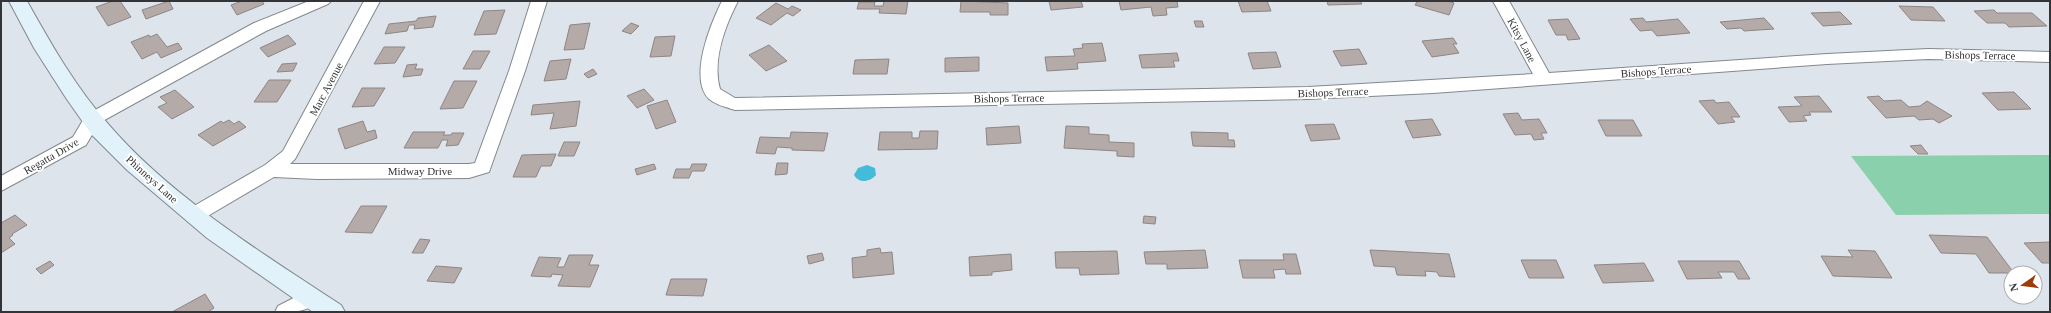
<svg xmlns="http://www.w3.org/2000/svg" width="2051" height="313" viewBox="0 0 2051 313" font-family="Georgia,serif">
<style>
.green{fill:#8bd0ac}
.water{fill:#44bbd9}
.building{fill:#b4aba9;stroke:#8e8584}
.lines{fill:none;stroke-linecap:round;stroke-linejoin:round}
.minor-casing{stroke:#83888e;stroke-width:2}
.secondary-casing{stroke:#83888e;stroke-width:2}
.minor{fill:#fff;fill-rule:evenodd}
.secondary{fill:#e2f2fa;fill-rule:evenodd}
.labels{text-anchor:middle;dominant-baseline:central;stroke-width:4;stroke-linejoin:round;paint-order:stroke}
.street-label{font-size:11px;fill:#323437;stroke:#fff}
</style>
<rect width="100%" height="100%" fill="#dee4eb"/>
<polygon class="green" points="2050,155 2050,214 1896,215 1851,156"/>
<path class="water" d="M867,165L875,168L876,175C870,182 859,184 854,175L858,168Z"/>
<g class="building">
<polygon points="113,1 120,1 131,17 108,26 96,7"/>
<polygon points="169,1 173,9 146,19 142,10"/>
<polygon points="242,1 262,1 264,4 237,15 231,5"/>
<polygon points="884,1 908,1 906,14 879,13 880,9 857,9 859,2 875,2 874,6 883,6"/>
<polygon points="961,1 1008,3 1008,15 990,15 990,12 960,12"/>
<polygon points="1049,1 1081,1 1083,7 1051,10"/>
<polygon points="1119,1 1177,1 1178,7 1166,8 1167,15 1153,16 1151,7 1121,10"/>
<polygon points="1238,1 1267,1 1271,11 1242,12"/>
<polygon points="1327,1 1360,1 1362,4 1328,5"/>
<polygon points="1413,1 1447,1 1454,3 1449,15 1415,5 1417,2"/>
<polygon points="776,3 788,9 792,6 801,10 793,16 787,13 771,25 756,18"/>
<polygon points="1899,6 1933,7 1945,21 1911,20"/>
<polygon points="505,10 496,34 474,35 484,11"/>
<polygon points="1994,10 1997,13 2032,13 2047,26 2009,27 2005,23 1987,23 1974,11"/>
<polygon points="1840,12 1852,24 1823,26 1811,13"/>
<polygon points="436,16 433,27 414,29 415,25 409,25 407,31 385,34 389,24 416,21 418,18"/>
<polygon points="1643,18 1646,22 1678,19 1690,33 1657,36 1652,30 1640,31 1630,19"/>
<polygon points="1764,18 1774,29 1744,31 1741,28 1727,29 1720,22"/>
<polygon points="1568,19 1580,39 1568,40 1566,35 1556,35 1548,20"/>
<polygon points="1194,21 1202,21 1204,27 1196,27"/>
<polygon points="590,23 584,49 564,50 570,25"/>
<polygon points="631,23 639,26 631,34 622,31"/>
<polygon points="157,34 167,47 178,43 182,49 161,58 157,52 142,59 131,42 149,35 150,37"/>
<polygon points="288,35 296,44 268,57 260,48"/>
<polygon points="675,36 671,56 650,57 655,37"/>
<polygon points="1453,38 1457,44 1453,44 1459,53 1432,57 1422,41"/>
<polygon points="1102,43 1106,61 1077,63 1078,69 1047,71 1045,57 1075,56 1073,49 1083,48 1082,44"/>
<polygon points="769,45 787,61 766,71 749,55"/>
<polygon points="384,47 405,47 395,63 374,64"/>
<polygon points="1359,49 1367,64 1341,66 1333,51"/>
<polygon points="473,51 490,51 480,69 463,69"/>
<polygon points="1276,52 1281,67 1253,69 1248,53"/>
<polygon points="1177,53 1179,61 1173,61 1175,67 1142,68 1139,55"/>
<polygon points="979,57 979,71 945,72 945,58"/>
<polygon points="571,59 566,79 544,81 550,61"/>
<polygon points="889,59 887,74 853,74 855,60"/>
<polygon points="297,63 293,71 277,72 282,64"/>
<polygon points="417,64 415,69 423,69 421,75 403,77 407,65"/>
<polygon points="593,69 597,74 588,78 584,74"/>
<polygon points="269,80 291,80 277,102 254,102"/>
<polygon points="454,81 477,81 463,108 440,109"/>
<polygon points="362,88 385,88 374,106 352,107"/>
<polygon points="644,89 654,100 637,108 627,96"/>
<polygon points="175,90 194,107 172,119 158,107 167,103 160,97"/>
<polygon points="2014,92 2031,109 1998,110 1982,93"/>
<polygon points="1819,96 1832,112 1809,112 1811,115 1803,116 1807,121 1789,122 1778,107 1802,106 1794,97"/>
<polygon points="1879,96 1884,101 1901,100 1909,107 1920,106 1927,101 1952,116 1939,123 1933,119 1919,120 1914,116 1886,118 1867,97"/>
<polygon points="667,100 676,122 656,129 647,106"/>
<polygon points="1714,100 1716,103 1729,102 1740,117 1731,117 1735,122 1718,124 1699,101"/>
<polygon points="580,101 576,126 550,129 554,113 531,115 533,105"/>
<polygon points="1518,113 1522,120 1539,119 1547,133 1541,133 1544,139 1534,140 1531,134 1515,135 1503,114"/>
<polygon points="1432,119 1441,135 1413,138 1405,121"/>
<polygon points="229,120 234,124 239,121 246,127 213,146 198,135 221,121 223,123"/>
<polygon points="1598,120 1633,120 1642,136 1606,136"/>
<polygon points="363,121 367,132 375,130 377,138 345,149 338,129"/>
<polygon points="1334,124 1340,139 1311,141 1305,125"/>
<polygon points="1019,126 1021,143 987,145 986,128"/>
<polygon points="1066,126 1089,127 1089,134 1109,135 1109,142 1134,143 1134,157 1117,156 1117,151 1064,148"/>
<polygon points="920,131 938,131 937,149 878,150 880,132 912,132 912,138 919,138"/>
<polygon points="413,132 445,132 443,135 451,135 452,133 464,133 458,145 446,146 448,140 442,140 438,148 404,148"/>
<polygon points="791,132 828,133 824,151 792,150 792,148 777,147 775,154 756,153 760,137 790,138"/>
<polygon points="1191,132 1228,133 1228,140 1234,140 1235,147 1193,146"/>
<polygon points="564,142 580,142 574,156 558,156"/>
<polygon points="1921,145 1928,154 1918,154 1910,146"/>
<polygon points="556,154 551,166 541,166 536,177 513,177 522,155"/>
<polygon points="777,163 788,163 787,174 775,175"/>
<polygon points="654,164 656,169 637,175 635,169"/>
<polygon points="692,164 707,164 704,171 692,171 689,178 673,178 676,169 690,169"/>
<polygon points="361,206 387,206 372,233 345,232"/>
<polygon points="15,215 27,225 12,234 13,235 9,238 15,244 1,253 1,223"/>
<polygon points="1144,216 1156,217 1155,224 1143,223"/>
<polygon points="1929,235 1987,237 2014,273 1989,273 1976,254 1941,253"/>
<polygon points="420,239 430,240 423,253 412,253"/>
<polygon points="2050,242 2050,263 2042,263 2024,243"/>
<polygon points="880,248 881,253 892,252 894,274 853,278 852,258 867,256 867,250"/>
<polygon points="1205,250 1208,268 1167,269 1167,264 1146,264 1144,252"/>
<polygon points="1370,250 1449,254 1455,277 1439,276 1437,272 1425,271 1426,276 1397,275 1395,267 1374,266"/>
<polygon points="1848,250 1875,251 1892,278 1833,276 1821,256 1853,257"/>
<polygon points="1117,251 1119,274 1080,275 1079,268 1056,268 1055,252"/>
<polygon points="822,253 824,260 809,264 807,256"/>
<polygon points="1011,254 1012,270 992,272 992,275 970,276 969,257"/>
<polygon points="1283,254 1296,254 1301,274 1286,274 1285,269 1273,270 1275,278 1243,278 1239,260 1284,260"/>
<polygon points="569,255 593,255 589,265 599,265 590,287 558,286 563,275 552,274 551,277 531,276 539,257 561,258 557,267 564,267"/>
<polygon points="1521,260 1556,260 1564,278 1529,278"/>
<polygon points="50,261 54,265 41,274 36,269"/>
<polygon points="1678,261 1739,261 1750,279 1738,279 1734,272 1718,272 1722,278 1687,279"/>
<polygon points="1644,263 1654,281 1603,283 1594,265"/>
<polygon points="436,266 462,268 454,283 427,281"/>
<polygon points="671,279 707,279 703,296 666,295"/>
<polygon points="205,294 214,308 208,312 172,312"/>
</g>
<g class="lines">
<g class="minor-casing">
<g id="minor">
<polygon points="309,1 331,1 328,4 266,31 99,123 86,145 1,191 1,176 73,137 86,115 254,23"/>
<polygon points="364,1 380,1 295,159 290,164 469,164 475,163 509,71 531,1 547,1 525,71 489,172 469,178 317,179 274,177 201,220 194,222 187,220 185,215 187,210 265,165 283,151"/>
<path d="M722,1H738C725,26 712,61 720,89L735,98L1308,87L1533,74L1493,1H1509L1549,73L1827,54L1928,49L2050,52V62L1928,59L1827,64L1433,93L1308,99L735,110C726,107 716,105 709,99C688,78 711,23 722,1Z"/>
<path d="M311,289L318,291L321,297C312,313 292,312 275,312L278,306Z"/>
</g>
</g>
<g class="secondary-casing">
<path id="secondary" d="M9,1H27C51,44 76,88 109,125C170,196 263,254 341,305L345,312H313L207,238L127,170L92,135L66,98L34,48Z"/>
</g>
<use href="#minor" class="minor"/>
<use href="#secondary" class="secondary"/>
</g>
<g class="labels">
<g class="street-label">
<text transform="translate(1522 40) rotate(62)">Kitsy Lane</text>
<text transform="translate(1980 55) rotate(1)">Bishops Terrace</text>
<text transform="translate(1656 71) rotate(-4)">Bishops Terrace</text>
<text transform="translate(326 89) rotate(-62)">Marc Avenue</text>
<text transform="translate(1333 92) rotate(-2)">Bishops Terrace</text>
<text transform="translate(1009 98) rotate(-1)">Bishops Terrace</text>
<text transform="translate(51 156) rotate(-30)">Regatta Drive</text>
<text x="420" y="171">Midway Drive</text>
<text transform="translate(152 179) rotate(42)">Phinneys Lane</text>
</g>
</g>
<rect width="2051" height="313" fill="none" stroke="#323437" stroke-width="4"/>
<g transform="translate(2023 285) rotate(256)"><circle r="19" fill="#ffffff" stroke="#adaeaf"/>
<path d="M0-3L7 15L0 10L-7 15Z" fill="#9f3b08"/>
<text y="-6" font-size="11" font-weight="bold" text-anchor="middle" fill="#323437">N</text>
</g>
</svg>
